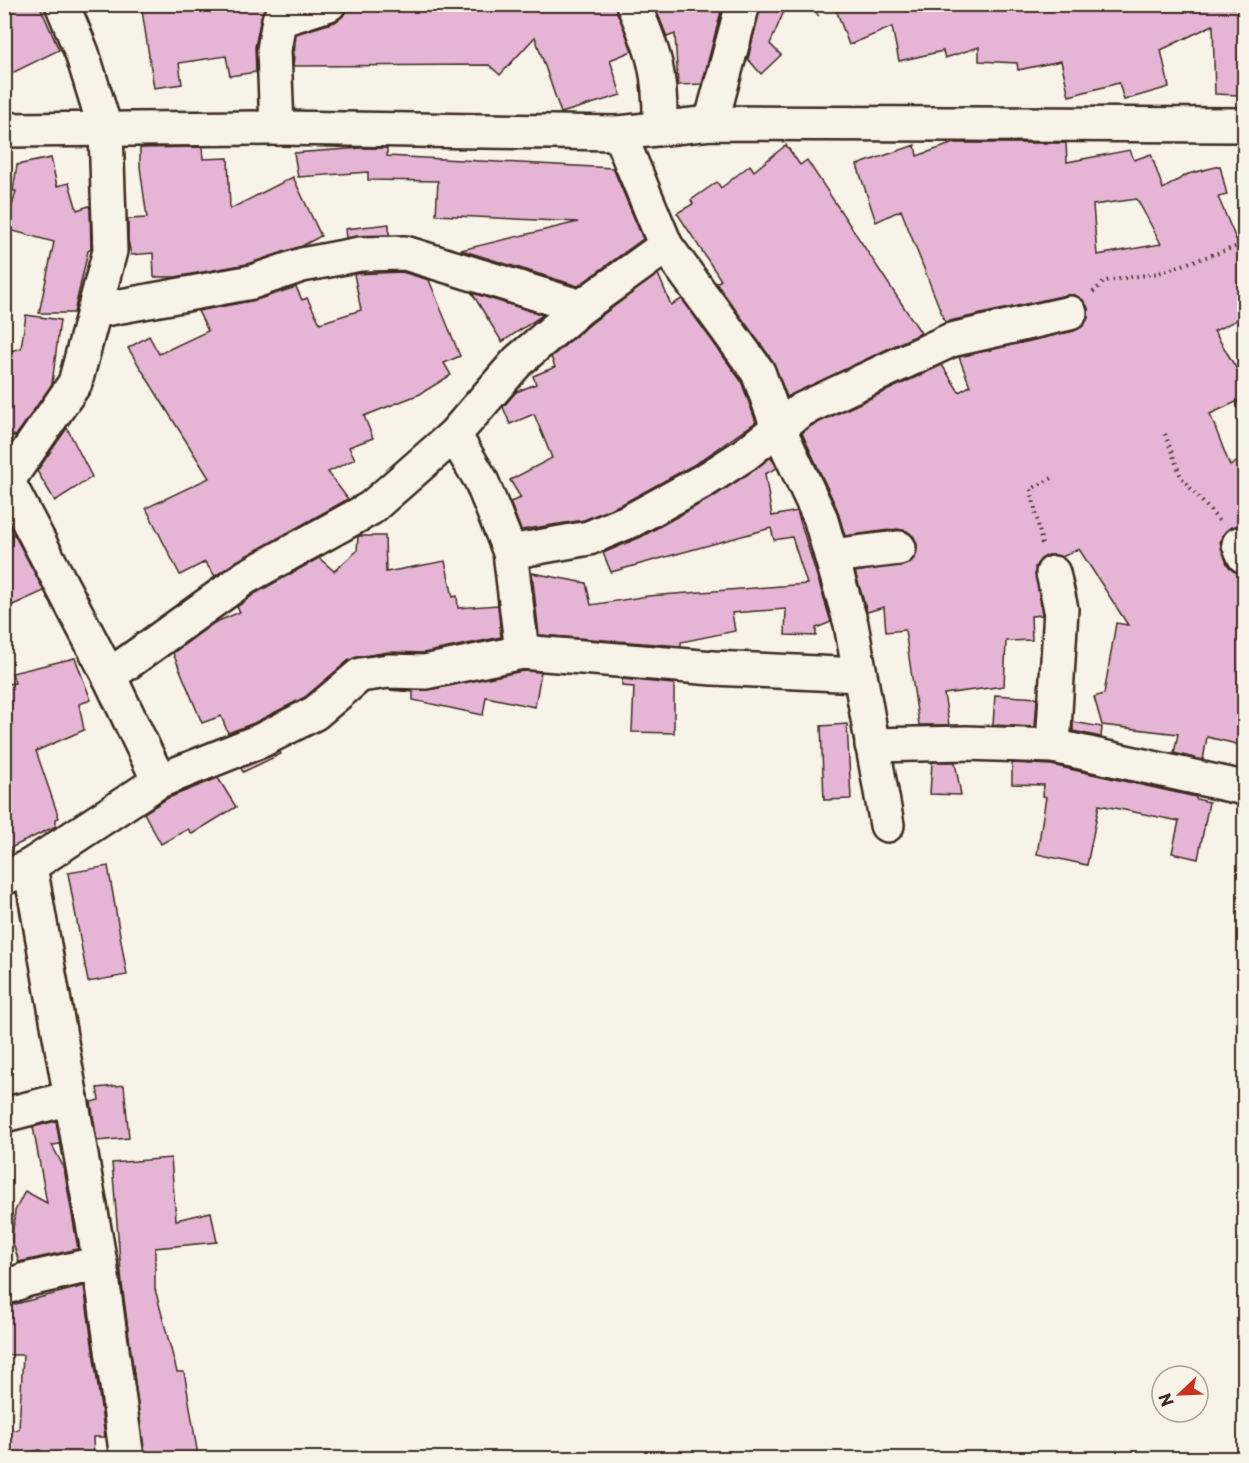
<svg xmlns="http://www.w3.org/2000/svg" width="1249" height="1463" viewBox="0 0 1249 1463" font-family="'Playpen Sans',sans-serif">
<style>
.building{fill:#e6b5d5;stroke:#3b2a1e;stroke-width:1.5;fill-rule:evenodd}
.lines{fill:none;stroke-linecap:round;stroke-linejoin:round}
.minor-casing{stroke:#3b2a1e;stroke-width:38}
.tertiary-casing{stroke:#3b2a1e;stroke-width:38}
.path{stroke:#3b2a1e;stroke-width:4;stroke-dasharray:1.5 4.5;stroke-linecap:butt}
.minor{stroke:#f7f3e8;stroke-width:33}
.tertiary{stroke:#f7f3e8;stroke-width:33}
</style>
<rect width="100%" height="100%" fill="#f7f3e8"/>
<filter id="ink" filterUnits="userSpaceOnUse"><feTurbulence type="fractalNoise" baseFrequency=".0167" numOctaves="2"/><feDisplacementMap in="SourceGraphic" scale="12" xChannelSelector="R" yChannelSelector="G"/><feConvolveMatrix kernelMatrix="1 2 1 2 8 2 1 2 1" color-interpolation-filters="sRGB"/></filter>
<g filter="url(#ink)">
<g class="building">
<polygon points="4,4 39,4 59,50 10,74 4,60"/>
<polygon points="141,4 270,4 261,17 255,47 256,72 230,76 226,56 179,63 182,84 154,88"/>
<polygon points="349,4 615,4 632,51 610,60 621,95 561,113 535,37 500,75 489,65 293,66 296,34 335,22 343,16"/>
<polygon points="654,4 723,4 702,84 678,85 675,34 667,37"/>
<polygon points="761,4 787,4 770,44 781,55 761,74 748,59"/>
<polygon points="834,4 1245,4 1245,9 1241,11 1239,95 1215,94 1213,25 1161,50 1169,87 1124,100 1119,83 1069,96 1061,61 1018,70 1017,63 979,61 979,47 945,58 943,51 899,61 892,27 849,45"/>
<path d="M954,143H1066L1067,162L1130,150L1134,160L1151,154L1163,189L1188,174L1220,166L1227,195L1218,197L1245,260V316L1214,331L1245,383V398L1210,414L1230,466L1245,457V527H1231L1224,533L1220,542L1227,564L1233,571L1245,574V746L1207,737L1203,760L1174,753L1178,734L1102,725L1094,697L1104,694L1116,623L1128,625L1079,549L1062,557L1048,555L1041,559L1035,567L1042,615L1031,616L1032,640L1006,641L1004,686L944,694L949,725H919L905,630L886,632L884,607L867,612L855,572L910,563L916,555L917,545L914,537L907,531L897,529L845,536L837,509L802,433L811,426L942,365L959,392L970,386L959,357L1074,331L1083,326L1088,318V308L1083,300L1075,295H1066L945,322L901,210L876,222L857,165L915,145L917,156ZM1137,199L1161,244L1097,255L1093,205Z"/>
<polygon points="786,145 800,165 807,160 921,333 787,397 773,361 716,283 721,280 677,213 693,204 691,200 717,182 721,188 750,165 754,171"/>
<polygon points="202,147 203,159 228,158 230,209 293,177 321,236 302,246 247,264 175,277 154,277 153,253 131,255 128,240 128,219 147,218 140,167 140,148"/>
<polygon points="361,148 387,148 387,156 613,168 643,239 578,286 461,250 578,222 436,215 438,181 368,180 368,172 298,177 294,153"/>
<polygon points="51,158 57,186 69,183 77,210 89,206 90,209 91,249 88,251 74,313 39,313 54,242 6,229 16,191 13,191 17,165"/>
<polygon points="389,224 389,235 346,238 345,229"/>
<polygon points="402,272 429,280 460,356 444,363 451,375 420,394 364,416 373,438 349,447 355,459 328,472 348,499 237,561 215,576 205,562 180,575 146,508 209,478 128,348 149,336 159,354 208,331 198,311 256,300 296,287 302,300 307,298 320,323 361,310 354,274"/>
<polygon points="658,274 671,305 682,299 741,381 756,422 697,463 624,503 584,520 521,530 510,502 521,498 510,480 552,458 534,414 510,424 503,407 516,392 536,384 533,376 555,367 551,357 593,322"/>
<polygon points="472,293 543,315 502,342"/>
<polygon points="26,315 60,320 52,384 15,437 14,435 4,441 4,353 21,348"/>
<polygon points="67,428 92,477 55,501 37,471"/>
<polygon points="771,457 777,468 765,474 772,516 797,511 831,622 816,628 816,636 785,635 786,609 732,613 735,631 681,642 681,646 539,635 532,573 586,583 591,605 648,596 807,584 792,537 774,540 771,528 611,572 603,553 641,537 716,495"/>
<polygon points="14,534 44,591 4,609 4,539"/>
<polygon points="358,536 385,536 386,572 445,561 453,597 457,596 458,608 498,605 501,637 423,653 389,652 357,657 348,661 305,697 254,723 228,733 221,716 202,723 173,653 214,623 240,612 237,607 256,593 319,558 334,571 357,551"/>
<polygon points="75,658 91,700 79,704 84,730 36,751 59,818 56,819 56,826 4,851 4,684 15,683 12,673"/>
<polygon points="523,671 541,672 535,707 486,697 483,715 413,700 413,692 389,690 429,690"/>
<polygon points="622,679 674,684 674,733 632,732 634,687 622,686"/>
<polygon points="995,695 1037,698 1035,727 993,725"/>
<polygon points="1073,722 1102,727 1101,737 1073,731"/>
<polygon points="847,724 851,799 824,800 821,726"/>
<polygon points="280,752 281,754 243,772 241,768"/>
<polygon points="932,762 955,762 961,795 930,794"/>
<polygon points="1012,763 1051,765 1196,797 1196,799 1209,802 1198,859 1172,853 1179,821 1099,805 1087,865 1037,854 1046,797 1043,796 1044,785 1012,784"/>
<polygon points="218,778 236,807 192,834 188,829 161,844 144,813 168,798"/>
<polygon points="108,866 127,975 88,982 68,873"/>
<polygon points="124,1085 129,1138 97,1141 91,1102 99,1100 97,1088"/>
<polygon points="56,1121 60,1144 52,1145 64,1168 78,1249 19,1262 12,1240 15,1211 25,1191 47,1203 33,1127"/>
<polygon points="171,1158 176,1220 211,1212 217,1242 155,1248 155,1289 177,1372 184,1372 185,1377 198,1456 145,1458 122,1284 112,1163"/>
<polygon points="84,1286 105,1437 93,1437 94,1458 40,1458 40,1450 4,1458 4,1433 19,1429 23,1355 4,1355 8,1306"/>
</g>
<g class="lines">
<g class="minor-casing">
<g id="minor">
<path d="M633,4C655,53 661,75 660,128"/>
<polyline points="711,123 743,4"/>
<polyline points="277,128 274,50 279,20 329,4"/>
<polyline points="619,133 666,246 758,372 778,427 820,517 851,624 887,825"/>
<polyline points="94,311 252,282 302,265 360,254 405,253 581,307"/>
<polyline points="454,435 481,480 510,552 522,652"/>
<polyline points="8,482 109,676 159,781"/>
<polyline points="4,486 75,383 110,251 106,131 82,53 62,4"/>
<polyline points="1239,544 1244,556"/>
<polyline points="510,552 589,538 632,520 707,479 744,455 801,410 951,340 1070,313"/>
<polyline points="832,556 899,548"/>
<polyline points="109,676 246,577 371,508 454,435 518,361 581,307 666,246"/>
<polyline points="872,745 966,743 1053,746 1244,788"/>
<polyline points="1053,746 1061,609 1053,573"/>
<polyline points="30,866 100,1263 127,1458"/>
<polyline points="4,878 30,866 159,781 262,740 315,713 360,675 389,671 425,672 522,652 713,668 859,675"/>
<polyline points="4,1115 71,1098"/>
<polyline points="4,1288 25,1280 100,1263"/>
</g>
</g>
<g class="tertiary-casing">
<polyline id="tertiary" points="4,130 277,128 619,133 711,123 1244,125"/>
</g>
<g class="path">
<polyline points="817,15 830,4"/>
<polyline points="1093,292 1105,281 1159,273 1244,244"/>
<polyline points="1165,434 1181,477 1219,521"/>
<polyline points="1042,544 1031,489 1054,477"/>
</g>
<use href="#minor" class="minor"/>
<use href="#tertiary" class="tertiary"/>
</g>
</g>
<rect width="1249" height="1463" fill="none" stroke="#f7f3e8" stroke-width="24"/>
<rect x="12" y="12" width="1225" height="1439" fill="none" stroke="#3b2a1e" stroke-width="2" filter="url(#ink)"/>
<g transform="translate(1180 1394) rotate(247)"><circle r="28" fill="#f7f3e8" stroke="#aca397" stroke-width="1.5"/>
<path d="M0-4.5L10 22L0 15L-10 22Z" fill="#c8321e"/>
<text y="-9" font-size="16" font-weight="bold" text-anchor="middle" fill="#3b2a1e">N</text>
</g>
</svg>
